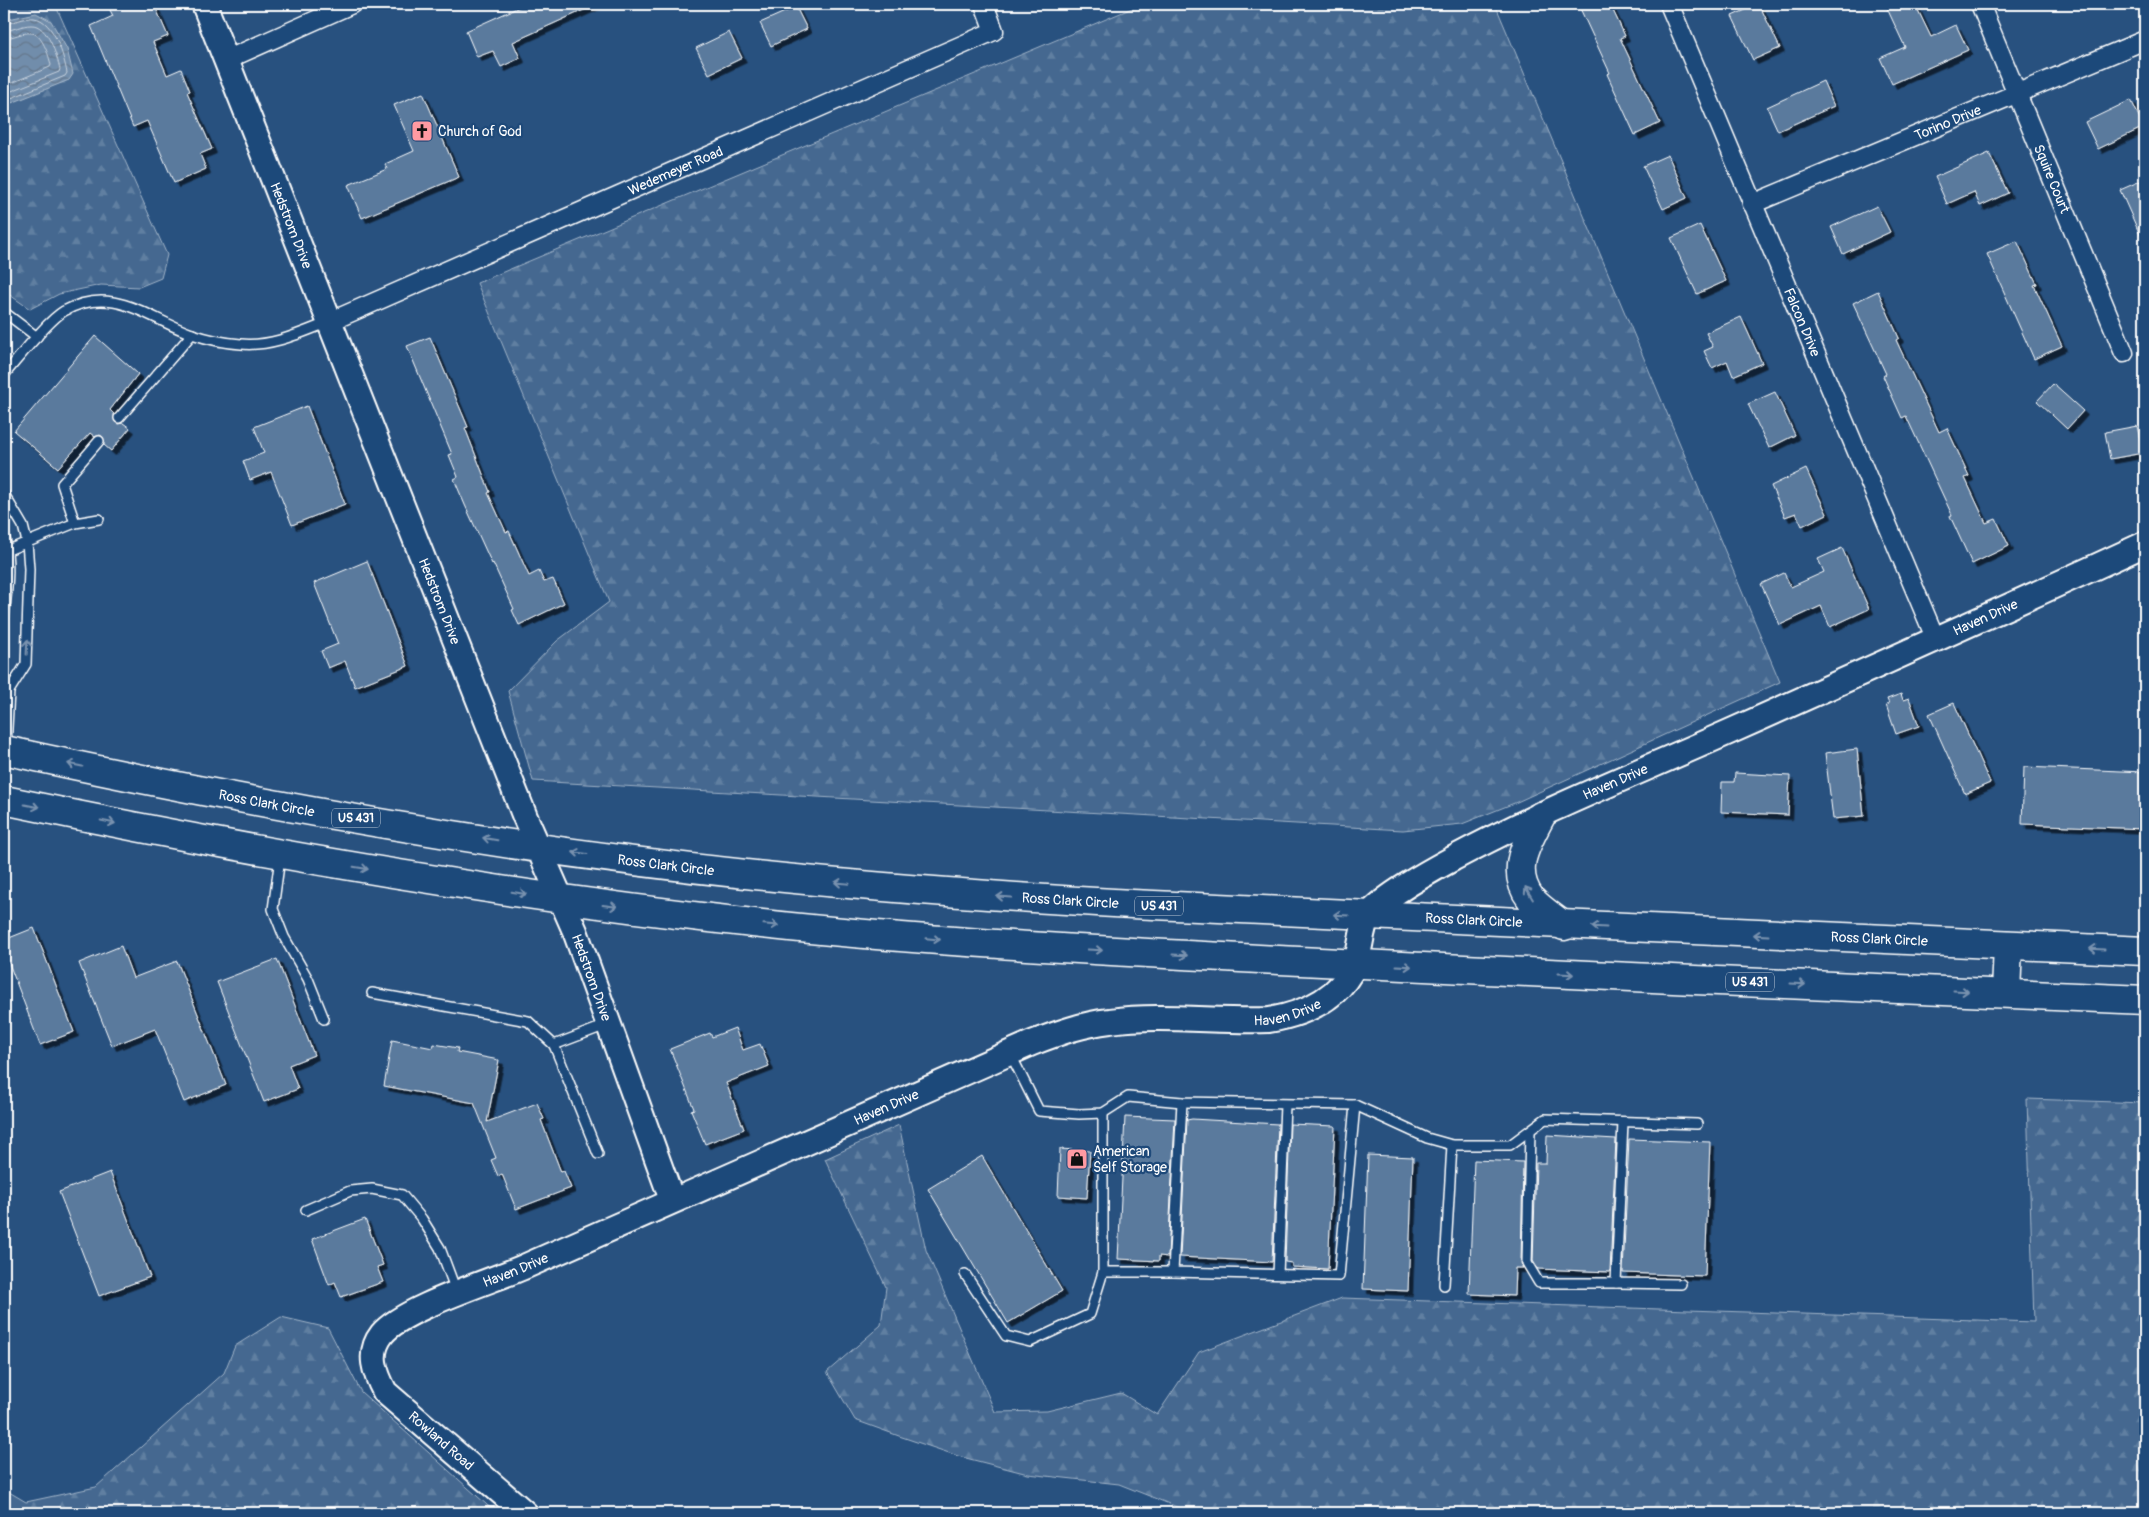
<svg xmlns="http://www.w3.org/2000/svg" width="2149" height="1517" viewBox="0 0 2149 1517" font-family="Pangolin,sans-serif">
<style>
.forest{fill:url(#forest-firs);stroke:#a2b4c8}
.water{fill:url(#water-waves);stroke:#aabbcd}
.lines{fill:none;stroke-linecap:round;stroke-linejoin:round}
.shore{stroke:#c6d1dd;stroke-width:1}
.building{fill:#5a7a9d;stroke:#fff;filter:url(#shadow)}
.lane-casing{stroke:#fff;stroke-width:12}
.street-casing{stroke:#fff;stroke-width:21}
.secondary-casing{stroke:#fff;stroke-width:28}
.highway-casing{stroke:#fff;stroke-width:31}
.lane{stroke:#1f4a7a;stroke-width:9}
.street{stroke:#1f4a7a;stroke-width:18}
.secondary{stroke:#1f4a7a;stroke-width:24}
.highway{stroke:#1f4a7a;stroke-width:28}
.oneway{stroke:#7992af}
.labels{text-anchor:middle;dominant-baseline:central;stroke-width:4.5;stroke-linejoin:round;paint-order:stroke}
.shield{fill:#1f4a7a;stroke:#bcc9d7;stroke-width:1}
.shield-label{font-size:12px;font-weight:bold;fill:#fff}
.street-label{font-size:14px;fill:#fff;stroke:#1f4a7a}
.poi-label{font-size:14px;fill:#fff;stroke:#1f4a7a;text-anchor:start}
</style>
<defs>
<pattern id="forest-firs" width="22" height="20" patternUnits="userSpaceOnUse" patternTransform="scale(1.25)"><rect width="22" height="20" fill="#446890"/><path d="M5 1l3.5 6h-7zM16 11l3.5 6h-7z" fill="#607fa1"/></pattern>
<pattern id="water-waves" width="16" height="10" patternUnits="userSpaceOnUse" patternTransform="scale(1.25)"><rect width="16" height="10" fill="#718dab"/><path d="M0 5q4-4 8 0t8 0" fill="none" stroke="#64768a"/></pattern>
<filter id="shadow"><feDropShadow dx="4.5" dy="4.5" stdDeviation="0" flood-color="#0009"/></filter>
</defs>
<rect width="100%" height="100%" fill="#28517f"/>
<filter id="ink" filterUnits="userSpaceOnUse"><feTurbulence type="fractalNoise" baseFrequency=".02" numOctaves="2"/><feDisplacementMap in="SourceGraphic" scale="10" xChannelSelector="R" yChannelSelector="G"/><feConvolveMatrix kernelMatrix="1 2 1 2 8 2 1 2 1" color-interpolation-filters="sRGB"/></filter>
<g filter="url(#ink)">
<g class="forest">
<polygon points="18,4 55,4 167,255 161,278 139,287 101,285 59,294 30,309 4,291 4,10"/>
<polygon points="1142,4 1495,4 1780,682 1517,802 1462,824 1403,830 533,781 508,691 557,641 609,602 477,283"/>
<polygon points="2027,1099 2145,1103 2145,1513 1192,1513 1119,1484 1028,1474 958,1456 899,1436 855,1420 827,1372 881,1325 886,1287 825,1159 899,1125 926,1250 995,1412 1047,1411 1121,1393 1157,1415 1199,1352 1342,1298 2034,1322"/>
<polygon points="281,1317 328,1328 361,1392 496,1513 4,1513 4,1489 26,1502 96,1487 224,1373 235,1346"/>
</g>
<polygon class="water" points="36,13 51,21 67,49 73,74 69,80 4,106 4,20"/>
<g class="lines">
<g class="shore">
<path d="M4,24C13,23 25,17 34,18C54,20 64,57 67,73L65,76L4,101"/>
<path d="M4,31C13,30 22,25 31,25C48,24 57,57 60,69L59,72L4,94"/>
<path d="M4,38C13,38 22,32 31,33C42,33 49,56 51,65L50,67L4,86"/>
</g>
</g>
<g class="building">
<polygon points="107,4 154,4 168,36 153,42 167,75 181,69 190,91 187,92 212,149 200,154 206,169 174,183 147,121 133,127 91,26 113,16"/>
<polygon points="526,4 597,4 513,42 520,58 501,67 493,51 477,57 466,31"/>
<polygon points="1578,4 1610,4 1625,36 1620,38 1660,123 1635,135 1607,74 1610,73"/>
<polygon points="1759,4 1780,48 1753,60 1732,16"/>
<polygon points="1885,4 1915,4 1931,37 1956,25 1968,50 1892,84 1880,58 1905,47"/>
<polygon points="796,7 807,29 771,46 760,23"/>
<polygon points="729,32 742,58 709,74 696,48"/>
<polygon points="1823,81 1834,106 1778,131 1767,107"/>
<polygon points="423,93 459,177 362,218 348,185 387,169 385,164 414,151 394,105"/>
<polygon points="2131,100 2144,127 2098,149 2085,122"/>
<polygon points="1989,153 2008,193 1980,206 1974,192 1947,204 1935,177"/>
<polygon points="1668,155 1687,198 1663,209 1643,166"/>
<polygon points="2145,179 2145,246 2120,190"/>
<polygon points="1877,206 1890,232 1843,254 1831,227"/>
<polygon points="1700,225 1726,281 1697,294 1671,238"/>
<polygon points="2017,241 2037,284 2034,285 2062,346 2034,359 1987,254"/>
<polygon points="1878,291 1899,338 1896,340 1939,432 1947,428 1969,476 1965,478 1986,523 1996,519 2009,546 1972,564 1950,516 1952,515 1906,416 1902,418 1883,376 1886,374 1853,303"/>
<polygon points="1741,317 1762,363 1733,376 1727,361 1712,368 1704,351 1713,347 1706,333"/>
<polygon points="95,336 138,374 110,410 114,414 115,422 118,424 123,423 130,428 111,451 104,445 103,437 100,435 95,437 90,433 58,468 14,431"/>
<polygon points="430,337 468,427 465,428 490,492 488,493 506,532 509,531 529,576 539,571 544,582 553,579 564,603 519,625 512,610 514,609 493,563 492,564 465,505 454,479 458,477 449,455 452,454 407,346"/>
<polygon points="2053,384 2083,411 2067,429 2037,401"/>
<polygon points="1775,392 1795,435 1769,448 1748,404"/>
<polygon points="307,406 345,504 292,525 271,472 250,480 243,461 264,453 254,427"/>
<polygon points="2137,426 2143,453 2110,459 2105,432"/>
<polygon points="1806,469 1827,514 1802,526 1796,513 1785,517 1771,486"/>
<polygon points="1842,548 1869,609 1830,627 1821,606 1780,625 1761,584 1784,573 1791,587 1824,572 1818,559"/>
<polygon points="367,561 408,666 355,687 345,661 328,668 321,651 338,644 314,583"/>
<polygon points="1901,694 1903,700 1909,698 1919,726 1896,734 1886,705 1889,704 1887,699"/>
<polygon points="1954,703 1990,783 1965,794 1929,714"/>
<polygon points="1857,749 1864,816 1833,819 1825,753"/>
<polygon points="2024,767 2145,772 2145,829 2022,824"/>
<polygon points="1735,773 1790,776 1788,815 1721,812 1722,782 1734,782"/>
<polygon points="34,928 74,1032 40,1045 4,950 4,940"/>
<polygon points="121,946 133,978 177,961 226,1085 184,1102 155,1029 112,1046 79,963"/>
<polygon points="277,959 314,1055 289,1065 298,1089 264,1102 217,982"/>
<polygon points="735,1028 743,1050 760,1044 769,1066 726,1083 744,1129 705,1144 691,1110 694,1109 670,1049 710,1033 712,1037"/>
<polygon points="392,1040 433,1048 434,1044 458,1048 457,1052 499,1060 487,1122 537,1103 544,1119 541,1120 561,1172 564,1171 571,1188 516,1209 502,1174 498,1176 491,1160 496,1158 474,1103 384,1086"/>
<polygon points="1125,1117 1175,1119 1168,1257 1159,1256 1159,1261 1118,1259"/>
<polygon points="1192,1119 1278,1124 1272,1262 1180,1257 1187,1120"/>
<polygon points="1290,1124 1335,1126 1328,1269 1292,1267 1292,1263 1285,1262"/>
<polygon points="1547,1135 1616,1139 1610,1272 1538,1269 1533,1261 1536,1163 1546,1163"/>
<polygon points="1629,1139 1710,1142 1705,1276 1623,1273"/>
<polygon points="1060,1149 1090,1151 1087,1198 1058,1196"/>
<polygon points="1368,1155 1413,1157 1408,1291 1363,1289"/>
<polygon points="982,1156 1062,1291 1008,1323 928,1189"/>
<polygon points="1474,1160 1523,1162 1521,1263 1523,1268 1515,1268 1514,1296 1469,1294"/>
<polygon points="110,1172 150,1277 99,1296 59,1192"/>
<polygon points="365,1219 383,1265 377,1267 383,1282 341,1297 335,1282 329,1285 312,1239"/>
</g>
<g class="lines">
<g class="lane-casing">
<g id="lane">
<polyline points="4,312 37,337"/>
<path d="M4,375C18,359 47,321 64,311C113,284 147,318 192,334C207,339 225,343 241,344C271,347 301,333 329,322"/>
<polyline points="119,418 192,334"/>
<polyline points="4,494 23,526 27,542 29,569 26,664 9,691"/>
<polyline points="75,523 62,484 99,441"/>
<path d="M4,534C11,562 7,590 4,618"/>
<polyline points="8,550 75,523 99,519"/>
<polyline points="4,675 9,691 6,747"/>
<polyline points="280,858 273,909 284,937 308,979 324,1019"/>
<polyline points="372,993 528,1021 554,1045"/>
<polyline points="1010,1053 1039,1111 1079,1114 1103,1113 1128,1097 1182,1102 1355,1105 1427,1138 1452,1145 1510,1145 1545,1119 1697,1124"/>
<polyline points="1182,1102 1173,1272 1339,1276 1355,1105"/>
<polyline points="1623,1122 1616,1283 1681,1284"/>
<polyline points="1530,1131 1527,1263 1539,1283 1616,1283"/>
<polyline points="598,1154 554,1045 609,1024"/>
<polyline points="306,1210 350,1191 372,1189 402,1195 422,1219 440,1248 456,1291"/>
<polyline points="1103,1272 1103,1113"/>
<polyline points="965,1274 1006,1336 1030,1342 1090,1314 1103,1272 1173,1272"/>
<polyline points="1278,1274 1285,1105"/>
<polyline points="1444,1285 1452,1145"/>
</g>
</g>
<g class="street-casing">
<g id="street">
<path id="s1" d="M1669,4L1936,640"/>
<path id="s2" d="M1980,4L2124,353"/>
<polyline points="226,60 352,4"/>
<path id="s3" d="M1752,204L2145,40"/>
<path id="s4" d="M329,322L994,31L984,4"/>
</g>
</g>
<g class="secondary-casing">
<g id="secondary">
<path id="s5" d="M204,4L525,817L575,931L672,1200"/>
<path id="s6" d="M525,1513L385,1392C375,1373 367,1353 382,1334C403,1308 492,1281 526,1266C694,1191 863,1117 1032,1043C1058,1033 1083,1024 1110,1021C1162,1014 1216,1022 1269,1020C1304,1014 1339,999 1355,964C1361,951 1361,926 1369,915C1384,896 1432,870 1454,858C1543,810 1637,773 1729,732C1868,670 2007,608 2145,544"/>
</g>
</g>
<g class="highway-casing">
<g id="highway">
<path id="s7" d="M4,750C252,804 503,849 755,875C880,888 1006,897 1132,904L2145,951"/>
<path d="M4,800C255,853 507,896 762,924C927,942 1093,950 1259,959C1554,975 1850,986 2145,1000"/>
<path d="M1541,816C1527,843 1509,870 1531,899C1540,909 1554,918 1564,926"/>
<polyline points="2006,993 2008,945"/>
</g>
</g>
<use href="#lane" class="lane"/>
<use href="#street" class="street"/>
<use href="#secondary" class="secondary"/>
<use href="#highway" class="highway"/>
</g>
<defs><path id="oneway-shaft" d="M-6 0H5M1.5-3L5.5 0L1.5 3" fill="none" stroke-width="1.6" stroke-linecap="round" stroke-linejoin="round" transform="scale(1.25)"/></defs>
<g class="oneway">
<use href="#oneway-shaft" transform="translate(27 647) rotate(-87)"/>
<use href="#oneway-shaft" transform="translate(75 765) rotate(-168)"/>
<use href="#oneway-shaft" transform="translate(32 806) rotate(12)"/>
<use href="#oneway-shaft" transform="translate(108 822) rotate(12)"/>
<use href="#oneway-shaft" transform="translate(490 839) rotate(-171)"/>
<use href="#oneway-shaft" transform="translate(580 853) rotate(-173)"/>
<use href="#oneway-shaft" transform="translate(361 868) rotate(9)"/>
<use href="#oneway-shaft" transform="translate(842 883) rotate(-175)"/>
<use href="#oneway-shaft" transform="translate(519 893) rotate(9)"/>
<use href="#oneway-shaft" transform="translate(1529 893) rotate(-121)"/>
<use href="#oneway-shaft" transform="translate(1004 897) rotate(-176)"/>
<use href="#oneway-shaft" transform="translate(610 906) rotate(7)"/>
<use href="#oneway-shaft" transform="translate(1341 915) rotate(-177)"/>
<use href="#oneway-shaft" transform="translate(771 925) rotate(5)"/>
<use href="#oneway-shaft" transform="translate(1599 927) rotate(-177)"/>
<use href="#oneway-shaft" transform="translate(1761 935) rotate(-177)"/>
<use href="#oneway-shaft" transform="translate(933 939) rotate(5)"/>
<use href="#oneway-shaft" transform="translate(2097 949) rotate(-177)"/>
<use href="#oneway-shaft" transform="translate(1095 950) rotate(3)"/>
<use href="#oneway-shaft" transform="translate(1180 955) rotate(3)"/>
<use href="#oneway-shaft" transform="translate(1404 966) rotate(3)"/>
<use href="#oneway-shaft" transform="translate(1566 974) rotate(3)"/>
<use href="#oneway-shaft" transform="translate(1798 984) rotate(3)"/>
<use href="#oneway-shaft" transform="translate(1961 991) rotate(3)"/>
</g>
</g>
<defs>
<g id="church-square" transform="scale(1.125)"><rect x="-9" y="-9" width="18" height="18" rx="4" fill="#ff9aa2" stroke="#1f4a7a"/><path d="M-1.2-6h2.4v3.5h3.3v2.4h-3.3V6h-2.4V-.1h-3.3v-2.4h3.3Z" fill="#111"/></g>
<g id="shop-square" transform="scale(1.125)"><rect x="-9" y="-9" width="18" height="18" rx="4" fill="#ff9aa2" stroke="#1f4a7a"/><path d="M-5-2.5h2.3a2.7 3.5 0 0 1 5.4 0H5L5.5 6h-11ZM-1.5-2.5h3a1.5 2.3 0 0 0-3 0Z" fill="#111"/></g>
</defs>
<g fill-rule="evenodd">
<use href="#church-square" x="422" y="131"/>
<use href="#shop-square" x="1077" y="1159"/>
</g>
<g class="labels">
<g class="shield">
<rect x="332" y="808.5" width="48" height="19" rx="4"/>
<rect x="1135" y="896.5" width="48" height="19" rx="4"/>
<rect x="1726" y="972.5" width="48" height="19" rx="4"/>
</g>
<g class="shield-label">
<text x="356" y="818">US 431</text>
<text x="1159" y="906">US 431</text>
<text x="1750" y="982">US 431</text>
</g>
<g class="street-label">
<text stroke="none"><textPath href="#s3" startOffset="212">Torino Drive</textPath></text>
<text stroke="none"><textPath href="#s4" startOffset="378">Wedemeyer Road</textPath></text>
<text stroke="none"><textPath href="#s2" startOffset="189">Squire Court</textPath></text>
<text stroke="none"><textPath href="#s5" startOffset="238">Hedstrom Drive</textPath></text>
<text stroke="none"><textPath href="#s1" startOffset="345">Falcon Drive</textPath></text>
<text stroke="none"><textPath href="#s5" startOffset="642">Hedstrom Drive</textPath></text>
<text stroke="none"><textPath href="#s6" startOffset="2045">Haven Drive</textPath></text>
<text stroke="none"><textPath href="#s6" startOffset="1640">Haven Drive</textPath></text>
<text stroke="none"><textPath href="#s7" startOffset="268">Ross Clark Circle</textPath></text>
<text stroke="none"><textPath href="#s7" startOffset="672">Ross Clark Circle</textPath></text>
<text stroke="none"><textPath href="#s7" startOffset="1078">Ross Clark Circle</textPath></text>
<text stroke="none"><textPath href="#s7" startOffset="1482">Ross Clark Circle</textPath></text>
<text stroke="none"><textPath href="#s7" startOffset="1888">Ross Clark Circle</textPath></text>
<text stroke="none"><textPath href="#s5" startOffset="1048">Hedstrom Drive</textPath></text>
<text stroke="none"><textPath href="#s6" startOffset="1220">Haven Drive</textPath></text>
<text stroke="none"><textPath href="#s6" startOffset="801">Haven Drive</textPath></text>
<text stroke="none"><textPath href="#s6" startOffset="396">Haven Drive</textPath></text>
<text transform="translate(441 1441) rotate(41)">Rowland Road</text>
</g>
<g class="poi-label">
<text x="438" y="131">Church of God</text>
<text x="1093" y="1151">American<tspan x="1093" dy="16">Self Storage</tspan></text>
</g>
</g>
<rect width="2149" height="1517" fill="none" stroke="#1f4a7a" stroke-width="20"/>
<rect x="10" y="10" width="2129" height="1497" fill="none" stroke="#fff" stroke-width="2" filter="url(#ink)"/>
</svg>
